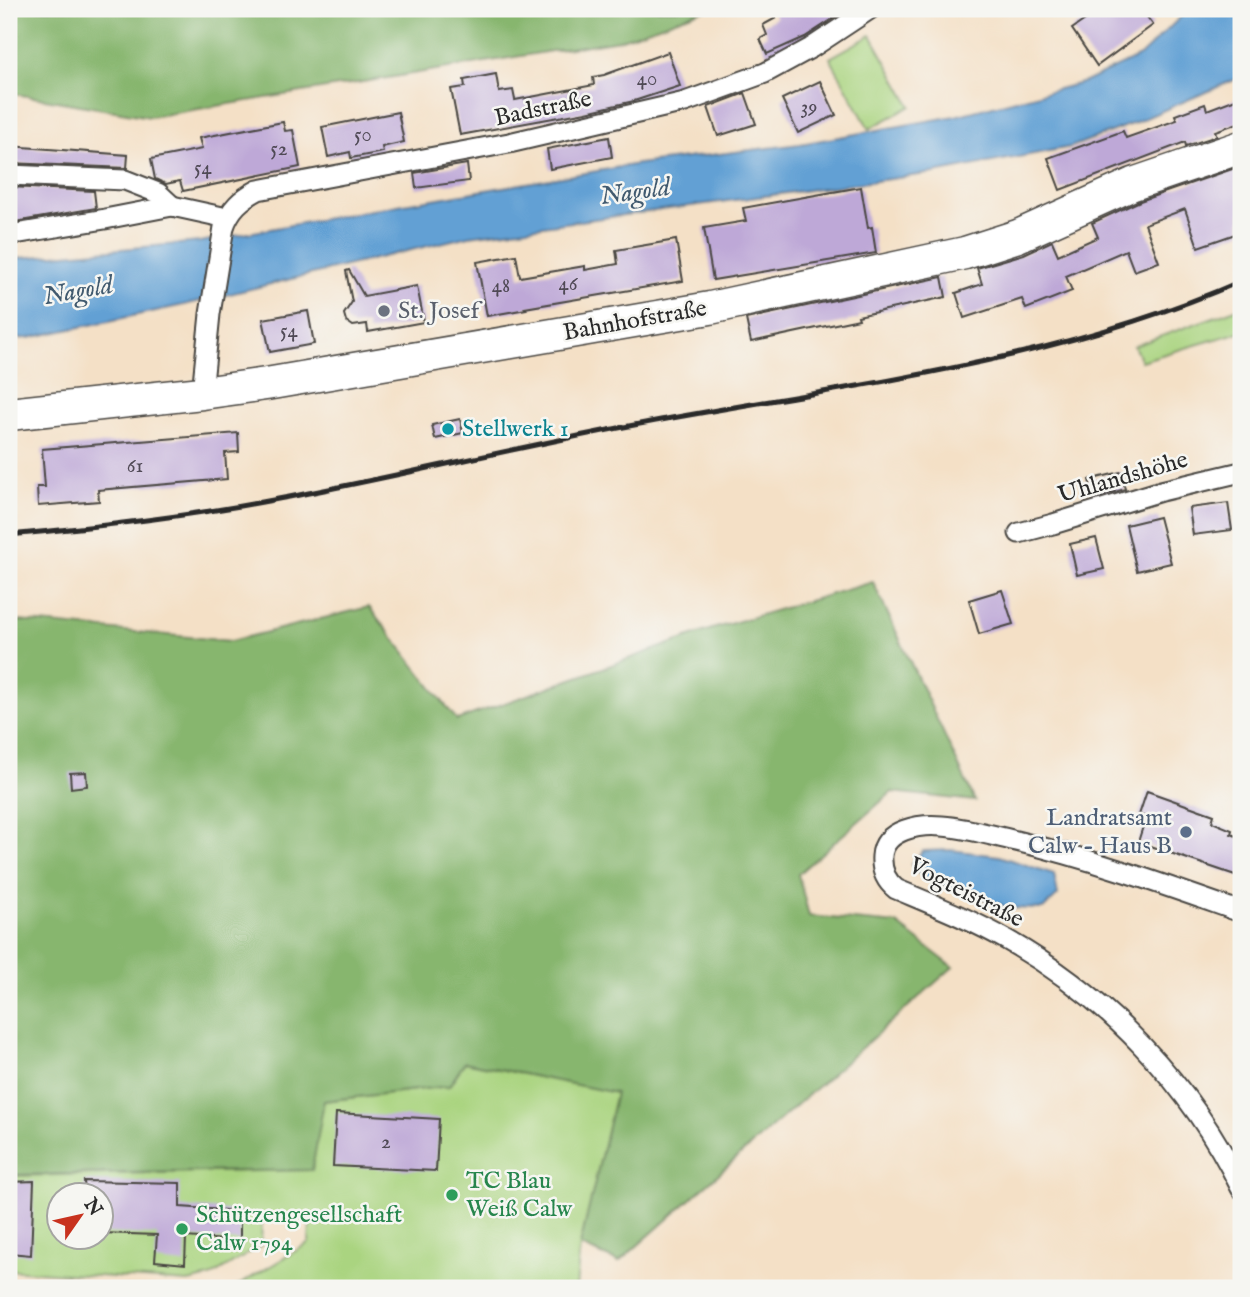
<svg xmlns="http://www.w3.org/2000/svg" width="1250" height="1297" viewBox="0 0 1250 1297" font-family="'IM FELL English',serif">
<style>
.green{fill:#aad480;stroke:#6a8056;stroke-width:2;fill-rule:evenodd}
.forest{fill:#87b66e;stroke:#59704c;stroke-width:2}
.water{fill:#62a0d4;stroke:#466680;stroke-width:2}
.building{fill:#bea8d7}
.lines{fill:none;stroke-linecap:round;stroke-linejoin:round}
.minor-casing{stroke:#494642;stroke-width:23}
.primary-casing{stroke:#494642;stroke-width:35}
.minor{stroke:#fff;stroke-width:19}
.primary{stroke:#fff;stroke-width:32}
.rail{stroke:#2b2b2b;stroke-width:5}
.worship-dot{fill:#6b7280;stroke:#f6f6f2;stroke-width:2.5}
.culture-dot{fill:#0f9aa8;stroke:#f6f6f2;stroke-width:2.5}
.service-dot{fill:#5c6f8a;stroke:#f6f6f2;stroke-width:2.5}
.leisure-dot{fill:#2e9e5b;stroke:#f6f6f2;stroke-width:2.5}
.labels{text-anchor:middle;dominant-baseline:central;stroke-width:5;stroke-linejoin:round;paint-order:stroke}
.number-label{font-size:21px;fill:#504a56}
.street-label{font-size:24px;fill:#2b2b2b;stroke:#f6f6f2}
.worship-label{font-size:24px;fill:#5b616d;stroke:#f6f6f2;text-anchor:start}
.culture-label{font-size:24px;fill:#0d838f;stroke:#f6f6f2;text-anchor:start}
.service-label{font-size:24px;fill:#4e5e75;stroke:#f6f6f2;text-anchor:end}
.leisure-label{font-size:24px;fill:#27864d;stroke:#f6f6f2;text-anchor:start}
.water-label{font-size:26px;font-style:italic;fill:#415a6f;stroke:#f6f6f2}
</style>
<rect width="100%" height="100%" fill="#f6f6f2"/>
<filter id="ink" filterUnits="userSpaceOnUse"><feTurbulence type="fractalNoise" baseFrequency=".0143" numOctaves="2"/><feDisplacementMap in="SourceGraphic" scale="14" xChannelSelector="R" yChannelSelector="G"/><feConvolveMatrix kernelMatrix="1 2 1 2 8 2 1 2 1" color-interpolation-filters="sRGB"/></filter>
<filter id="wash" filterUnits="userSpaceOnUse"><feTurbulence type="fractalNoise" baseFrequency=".00686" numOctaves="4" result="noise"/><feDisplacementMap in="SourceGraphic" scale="28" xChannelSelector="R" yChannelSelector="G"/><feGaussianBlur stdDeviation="1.57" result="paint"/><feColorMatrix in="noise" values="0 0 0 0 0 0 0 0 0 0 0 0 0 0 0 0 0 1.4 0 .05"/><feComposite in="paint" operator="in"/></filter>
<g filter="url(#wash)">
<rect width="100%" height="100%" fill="#f4e0c6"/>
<g class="green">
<polygon points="871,35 911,106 869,129 830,58"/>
<polygon points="1241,307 1241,331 1233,334 1141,361 1134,346"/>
<path d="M464,1062L616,1093L580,1246L576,1288H234L309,1243L310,1220L262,1219L261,1246L210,1277L188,1282L9,1270V1176L312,1170L323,1101L449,1086ZM60,1196H102V1238H60Z"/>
</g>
<g class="forest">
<polygon points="9,9 706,9 619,40 150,117 9,93"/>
<polygon points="873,582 975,801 892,792 798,874 809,916 897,924 953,967 619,1262 580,1246 616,1093 465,1062 449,1086 324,1101 312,1170 9,1175 9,620 231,641 369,607 457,720 712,629"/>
</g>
<g class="water">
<polygon points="1189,9 1241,9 1241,77 1134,123 1071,147 934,173 469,236 184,305 29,338 9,339 9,259 200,242 398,205 638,164 800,144 955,116 1085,82 1140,56"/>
<polygon points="951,850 999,856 1054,874 1058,895 1043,909 1009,908 922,877 911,864 923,851"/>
</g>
<g id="blocks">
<g class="building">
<polygon points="772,9 848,9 805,37 767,54 760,39 767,35 763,25 776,18"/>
<polygon points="1101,9 1141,9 1153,25 1097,66 1072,29"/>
<polygon points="668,52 680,86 634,101 586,112 460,135 451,89 465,87 464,80 496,74 499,92 513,90 515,100 594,85 593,77 604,75"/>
<polygon points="820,81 836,115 798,133 782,99"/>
<polygon points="745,93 756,124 718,136 708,107"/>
<polygon points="1241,97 1241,122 1215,131 1217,136 1186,146 1185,142 1060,190 1048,158 1123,131 1126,138 1177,120 1175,115 1205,104 1207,110"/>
<polygon points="398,112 404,142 382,147 383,152 351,158 350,152 328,157 322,127"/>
<polygon points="283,122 285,131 293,130 300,167 183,191 180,181 166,184 155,179 151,159 202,149 199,138"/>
<polygon points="609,137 612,157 550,169 547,149"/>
<polygon points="9,146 128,155 127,168 9,163"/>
<polygon points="467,164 469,181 416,188 414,173"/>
<polygon points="1241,166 1241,232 1198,247 1185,209 1145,224 1159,262 1134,271 1126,250 1066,276 1072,291 1026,309 1022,299 964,318 956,293 982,284 977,268 1024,254 1052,241 1058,255 1098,237 1092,223 1140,201"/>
<polygon points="9,187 94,191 96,208 9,223"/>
<polygon points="861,187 868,228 872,227 876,253 713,280 704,228 746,221 743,208"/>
<polygon points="676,240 683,281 525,308 526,309 487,316 477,262 516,255 520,277 585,266 585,270 618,264 616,250"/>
<polygon points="349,270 364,296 417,286 424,322 368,332 367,324 353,326 346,321 344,314 352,302 346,271"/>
<polygon points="942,277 946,297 858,316 859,319 751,342 746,319"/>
<polygon points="308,311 314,344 270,352 263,319"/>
<polygon points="460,419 463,433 435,439 432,425"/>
<polygon points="238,433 239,452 225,453 227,479 98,490 99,501 38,506 37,487 45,487 42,449"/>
<polygon points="1121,472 1125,489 1094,498 1089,480"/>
<polygon points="1228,503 1232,530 1193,535 1189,508"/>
<polygon points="1159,517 1171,563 1137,571 1126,525"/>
<polygon points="1096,538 1104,569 1077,575 1070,544"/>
<polygon points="1002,590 1013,624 979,634 969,600"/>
<polygon points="86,772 87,786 71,788 70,773"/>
<polygon points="1147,791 1214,815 1212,822 1232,830 1231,834 1241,838 1241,877 1138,842 1146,817 1139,815"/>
<polygon points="336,1113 439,1119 436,1171 333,1166"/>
<polygon points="34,1181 31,1255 9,1253 10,1182"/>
<polygon points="84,1181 180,1183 180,1207 240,1211 240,1241 186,1237 185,1264 155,1261 157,1235 102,1233 102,1195 85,1195"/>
</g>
</g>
</g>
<g filter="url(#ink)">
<use href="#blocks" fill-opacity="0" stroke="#494642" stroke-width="2"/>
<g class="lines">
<g class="minor-casing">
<g id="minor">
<polyline points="9,175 125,180 158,193 172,206"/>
<polyline points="9,235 105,219 172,206 227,218"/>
<path d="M202,393L210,314L224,227C230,209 241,199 258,190L509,143L685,102L765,73L811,48L870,9"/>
<polyline points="1019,533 1053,524 1161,491 1241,472"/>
<path d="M1241,912C1167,886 1093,859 1016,841C991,835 967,828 942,826C920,824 884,829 882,856C881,870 886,881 896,889C934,905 972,920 1007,940C1107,997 1191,1084 1241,1188"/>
</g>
</g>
<g class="primary-casing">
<polyline id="primary" points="9,414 202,393 266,384 710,308 965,253 1018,236 1133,184 1241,147"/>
</g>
<use href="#minor" class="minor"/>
<use href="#primary" class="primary"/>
<path class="rail" d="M9,535C97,527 185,517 273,500C397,477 520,446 645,423C847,385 1052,364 1241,281"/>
</g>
</g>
<circle class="worship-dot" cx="384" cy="311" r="7"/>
<circle class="culture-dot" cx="448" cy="429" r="7"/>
<circle class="service-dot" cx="1186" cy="832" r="7"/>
<g class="leisure-dot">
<circle cx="452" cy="1195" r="7"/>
<circle cx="182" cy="1229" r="7"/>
</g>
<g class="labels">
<g class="number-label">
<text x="647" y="79">40</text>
<text x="809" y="107">39</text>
<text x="363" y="135">50</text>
<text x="279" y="149">52</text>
<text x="203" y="168">54</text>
<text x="568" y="284">46</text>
<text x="501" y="286">48</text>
<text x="289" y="331">54</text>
<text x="135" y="466">61</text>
<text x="386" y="1142">2</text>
</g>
<g class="street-label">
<text transform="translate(543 109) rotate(-12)">Badstraße</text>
<text transform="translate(635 321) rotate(-10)">Bahnhofstraße</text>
<text transform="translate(1123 478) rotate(-16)">Uhlandshöhe</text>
<text transform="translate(966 893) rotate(27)">Vogteistraße</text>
</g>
<g class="worship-label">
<text x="398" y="311">St. Josef</text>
</g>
<g class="culture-label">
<text x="462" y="429">Stellwerk 1</text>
</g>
<g class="service-label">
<text x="1172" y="818">Landratsamt<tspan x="1172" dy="28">Calw - Haus B</tspan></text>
</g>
<g class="leisure-label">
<text x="466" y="1181">TC Blau<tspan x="466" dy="28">Weiß Calw</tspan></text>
<text x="196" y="1215">Schützengesellschaft<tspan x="196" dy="28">Calw 1794</tspan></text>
</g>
<g class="water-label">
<text transform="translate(635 192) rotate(-8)">Nagold</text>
<text transform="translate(78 291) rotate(-10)">Nagold</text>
</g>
</g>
<rect width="1250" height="1297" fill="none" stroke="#f6f6f2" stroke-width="35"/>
<g transform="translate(80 1216) rotate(56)"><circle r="33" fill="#f6f6f2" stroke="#a5a5a2" stroke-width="2"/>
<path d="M0-5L12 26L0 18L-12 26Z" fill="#c8321e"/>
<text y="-10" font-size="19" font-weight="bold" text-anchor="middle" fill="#2b2b2b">N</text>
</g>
</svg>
